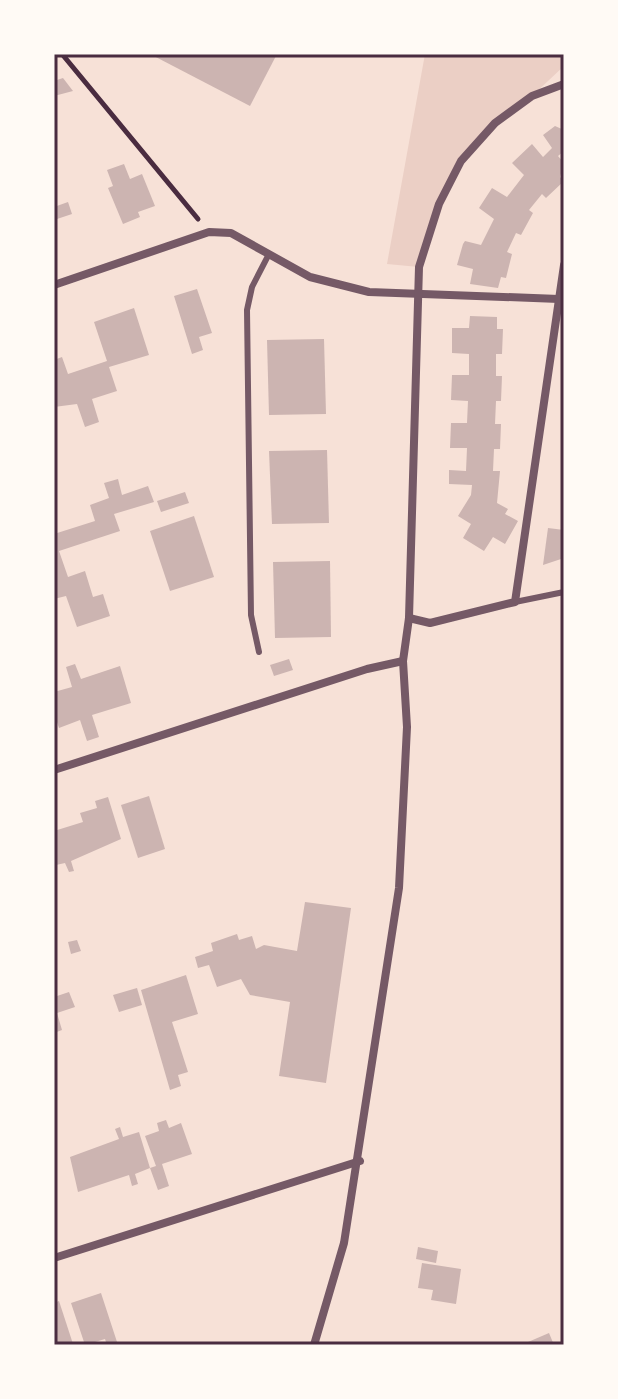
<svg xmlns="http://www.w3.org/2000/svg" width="618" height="1399" viewBox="0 0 618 1399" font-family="'Source Sans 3',sans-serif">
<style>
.green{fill:#ebcfc5}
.building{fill:#ccb4b1}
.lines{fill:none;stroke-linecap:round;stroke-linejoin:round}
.path{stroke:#4a2c40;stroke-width:5}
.service{stroke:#755966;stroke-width:6}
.minor{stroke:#755966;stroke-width:8}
.neatline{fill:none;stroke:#4a2c40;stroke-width:3}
</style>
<rect width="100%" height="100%" fill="#f7e1d7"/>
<polygon class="green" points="425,54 564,54 564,66 532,96 495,123 461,161 439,204 419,267 387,264"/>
<g class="building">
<polygon points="150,54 277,54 250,106"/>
<polygon points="63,78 73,91 54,96 54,81"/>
<polygon points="555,126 564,130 564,151 558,156 564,163 560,177 564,181 546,198 542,194 529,210 533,213 521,235 516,233 507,252 512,254 506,278 501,277 498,288 470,284 473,269 457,265 463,244 465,241 481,245 494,219 479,208 492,188 507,197 524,175 512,163 532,144 543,157 552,148 543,135"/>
<polygon points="124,164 130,179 142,174 155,206 138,212 140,217 123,224 108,188 113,186 107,170"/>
<polygon points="68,202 72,214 54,220 54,207"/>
<polygon points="197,289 212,333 199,337 203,350 192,354 174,296"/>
<polygon points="134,308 149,355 109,367 117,391 92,399 99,422 85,427 77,404 54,407 54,360 62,357 68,374 107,361 94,322"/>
<polygon points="470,316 497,317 497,329 503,329 502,354 496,354 496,376 502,376 501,401 496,401 495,424 501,424 500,449 494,449 493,471 500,471 497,503 508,509 505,514 518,521 505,544 493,537 484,551 463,538 471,524 458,516 471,495 472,485 449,484 449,470 466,471 467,448 450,448 451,423 467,423 468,401 451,400 452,375 469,375 469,354 452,353 452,328 469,328"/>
<polygon points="324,339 326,414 269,415 267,340"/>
<polygon points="327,450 329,523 272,524 269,451"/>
<polygon points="118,479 122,495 148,486 154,502 114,514 120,531 59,551 68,577 85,571 93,597 103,594 110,616 77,627 66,596 54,599 54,534 95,521 90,505 109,498 104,483"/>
<polygon points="185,492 189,503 161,512 157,501"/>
<polygon points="194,516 214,577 170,591 150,531"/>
<polygon points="548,528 564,530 564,558 543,565"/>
<polygon points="330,561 331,637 275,638 273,562"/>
<polygon points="289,659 293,670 274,676 270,665"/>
<polygon points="75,664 81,679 120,666 131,703 92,715 99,737 87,741 80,720 59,728 54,713 54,692 72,687 66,667"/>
<polygon points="149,796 165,849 138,858 121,805"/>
<polygon points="108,797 121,839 71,861 74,871 69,872 65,863 56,865 54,831 83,822 80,813 97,808 95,801"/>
<polygon points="305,902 351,908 326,1083 279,1076 290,1002 250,995 241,979 217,987 209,965 198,968 195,957 213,951 211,943 237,934 239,940 252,936 256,949 264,945 297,951"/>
<polygon points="77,940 81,951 71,954 68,942"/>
<polygon points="186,975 198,1014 172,1022 188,1072 178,1075 181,1086 170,1090 141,990"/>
<polygon points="137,988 142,1005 119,1012 113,995"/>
<polygon points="69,992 75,1007 57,1013 62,1030 54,1033 54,997"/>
<polygon points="166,1120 169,1128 181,1123 192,1154 162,1164 169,1186 158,1190 150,1168 135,1174 138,1184 132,1186 129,1175 78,1192 70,1157 119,1139 115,1129 120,1127 123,1137 139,1132 150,1168 156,1166 145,1136 159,1131 157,1123"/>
<polygon points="418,1247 438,1251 436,1263 416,1259"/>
<polygon points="422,1263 461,1269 456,1304 431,1300 433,1290 418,1288"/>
<polygon points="101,1293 118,1345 107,1345 105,1339 85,1345 71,1303"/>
<polygon points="59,1301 73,1344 70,1345 54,1345 54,1303"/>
<polygon points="549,1333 554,1345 521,1345"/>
</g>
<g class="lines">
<polyline class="path" points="62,54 198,219"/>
<g class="service">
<polyline points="515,602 564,592"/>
<polyline points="259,652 251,615 247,310 252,287 269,254"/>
</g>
<g class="minor">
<polyline points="54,285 209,232 231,233 310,277 369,292 559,299"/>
<polyline points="409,618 430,623 515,602 564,265"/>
<polyline points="54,770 367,669 403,661"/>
<polyline points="54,1258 360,1161"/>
<polyline points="314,1345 344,1243 399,888 407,727 403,661 409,618 419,267 439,204 461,161 495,123 532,96 564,84"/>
</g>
</g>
<rect width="618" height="1399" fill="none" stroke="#fffaf5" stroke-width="112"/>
<rect x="56" y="56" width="506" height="1287" class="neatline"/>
</svg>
